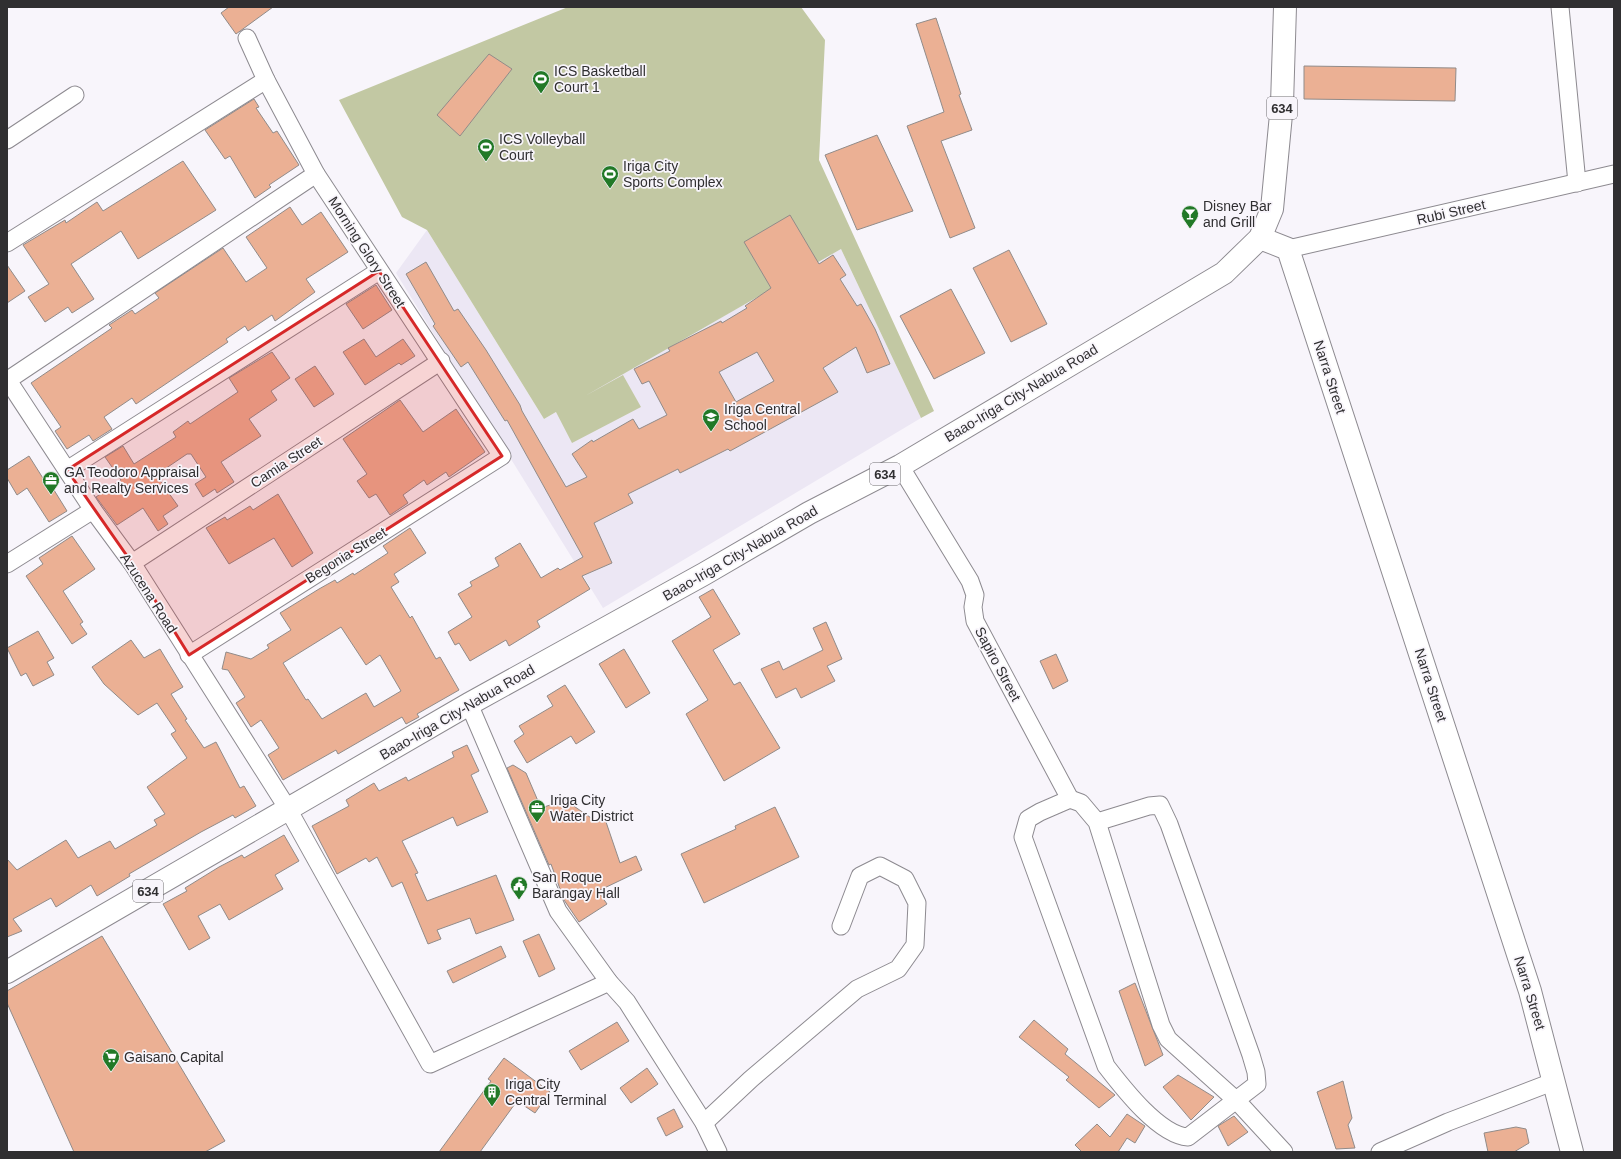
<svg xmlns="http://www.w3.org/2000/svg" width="1621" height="1159" viewBox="0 0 1621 1159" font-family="Arial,sans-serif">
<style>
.built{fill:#ece7f4}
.park{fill:#c2c8a3}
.building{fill:#ebb094;stroke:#918b89;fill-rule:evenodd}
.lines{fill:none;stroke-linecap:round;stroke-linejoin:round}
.street-casing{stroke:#8d8a90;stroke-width:19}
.secondary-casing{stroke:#8d8a90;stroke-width:24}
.primary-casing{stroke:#8d8a90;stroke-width:24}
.street{stroke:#fff;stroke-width:17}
.secondary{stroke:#fff;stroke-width:22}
.primary{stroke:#fff;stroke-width:22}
.marked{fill:#d62828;fill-opacity:0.2;stroke:#d62828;stroke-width:3;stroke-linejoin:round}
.labels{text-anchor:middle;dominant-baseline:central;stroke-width:3.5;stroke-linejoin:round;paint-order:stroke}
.shield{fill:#f8f5fb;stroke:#6c6a6e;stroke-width:1}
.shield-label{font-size:13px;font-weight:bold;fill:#302f31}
.poi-label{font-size:14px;fill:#302f31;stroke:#f8f5fb;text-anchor:start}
.street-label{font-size:14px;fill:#302f31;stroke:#f8f5fb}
</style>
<rect width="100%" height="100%" fill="#f8f5fb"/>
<polygon class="built" points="427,230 544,419 841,249 921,418 603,608 396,273"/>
<polygon class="park" points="568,7 801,7 825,40 819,160 934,411 921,418 841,249 585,396 623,375 641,407 572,443 556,412 544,419 427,230 402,217 339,100"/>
<g class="building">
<polygon points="229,7 273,7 236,34 221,13"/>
<polygon points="936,18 961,94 959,95 972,130 941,141 975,228 950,238 907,126 944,112 916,24"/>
<polygon points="489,54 512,69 460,136 437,115"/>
<polygon points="1304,66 1456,68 1455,101 1304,99"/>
<polygon points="254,99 259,107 256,108 273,133 277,131 299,165 269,185 271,187 255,198 230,156 225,159 205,130"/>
<polygon points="877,135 913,211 857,230 825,155"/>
<polygon points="183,161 216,210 138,259 121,231 71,264 94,299 72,313 68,307 45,322 28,297 49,284 23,245 65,220 66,223 97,202 103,211"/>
<polygon points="290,207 302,225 321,212 348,252 306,279 315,292 275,321 272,315 248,331 245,326 226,339 228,342 136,404 132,398 104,417 112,429 93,441 89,435 67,449 55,431 61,427 31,383 112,328 109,325 132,310 135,314 159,298 155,293 223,248 246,282 267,268 246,237"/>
<path d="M790,215L819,264L833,255L846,275L840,279L857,306L861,304L875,329L890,364L867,373L856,347L823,368L838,392L730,451L728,449L680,473L678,469L628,494L633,503L594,523L612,563L582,576L590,589L537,621L540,627L509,646L506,640L470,661L459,643L455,645L448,632L472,617L458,594L472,586L470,582L499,566L495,558L520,543L541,578L558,568L560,570L583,557L507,420L505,421L468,362L461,367L433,326L435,324L406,274L426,262L454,311L458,309L486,350L520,405L522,411L566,487L587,477L572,454L592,440L593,442L633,419L639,429L667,415L649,381L642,384L634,369L670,351L668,348L721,321L722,323L747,308L745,306L771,288L744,242ZM757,352L774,381L736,402L719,372Z"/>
<polygon points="1009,250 1047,324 1011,342 973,268"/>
<polygon points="7,265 25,291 7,303"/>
<polygon points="376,285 392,310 363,329 346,304"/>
<polygon points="951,289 985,353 934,379 900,316"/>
<polygon points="364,339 376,357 403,339 415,356 401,365 399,363 365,385 343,352"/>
<polygon points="272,352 290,378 271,391 277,400 249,419 261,436 221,462 234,482 217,493 215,489 203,497 195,484 206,477 191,454 187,454 156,475 178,506 163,516 168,524 158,531 143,508 117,525 96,497 121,480 105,457 123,446 134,464 145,457 176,437 173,432 188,421 190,424 238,392 229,378"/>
<polygon points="315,366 334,394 314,407 295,379"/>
<polygon points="400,400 423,432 456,409 485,452 449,477 446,472 427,485 424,480 403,495 408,503 390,515 376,494 369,498 357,481 367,474 343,439"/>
<polygon points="29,456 46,483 49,482 67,511 49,522 27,488 17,495 7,478 7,470"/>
<polygon points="278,494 313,553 292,567 274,538 229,564 206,528 225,517 227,520 250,506 253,510"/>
<path d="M410,528L426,553L394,574L399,582L391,587L410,618L412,616L436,659L440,657L459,690L417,714L419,717L406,724L402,717L338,754L336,750L283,780L268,755L279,748L261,720L251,727L236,703L245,697L228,670L222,669L226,652L251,659L269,648L267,645L291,630L280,613L319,589L335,580L337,583L353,573L354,575L388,553L383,546ZM341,627L366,665L380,655L401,691L374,707L366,693L322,719L308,699L306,700L283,663Z"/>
<polygon points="72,536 95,569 63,591 83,622 80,624 87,634 72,644 26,576 43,564 39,558"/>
<polygon points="713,589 740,634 713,650 734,685 740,682 780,748 724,781 686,714 708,700 672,641 711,617 699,597"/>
<polygon points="826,622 842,659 827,666 835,681 801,698 796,688 776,698 761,669 779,661 783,670 823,650 813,628"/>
<polygon points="38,631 54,658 47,662 54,675 33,686 26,673 21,676 7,648"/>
<polygon points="131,640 144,658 160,649 183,687 171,694 187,719 185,720 204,748 216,742 240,788 244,786 256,806 235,818 233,815 201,832 129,874 130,876 97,896 91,885 56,907 51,898 13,919 22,931 7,937 7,859 17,870 66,840 78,858 110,841 115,849 157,825 154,820 165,814 147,787 187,758 171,734 176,731 157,703 138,715 104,684 92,667"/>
<polygon points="624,649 650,693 626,708 599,664"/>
<polygon points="1056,654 1068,681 1053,689 1040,661"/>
<polygon points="565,685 595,732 576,744 571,736 527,763 514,741 524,734 519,726 553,706 547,696"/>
<polygon points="467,745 479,771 471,775 488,812 457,826 453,817 402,841 418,873 415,874 427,901 496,875 514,920 476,934 470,918 437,930 441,939 428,944 402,882 392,887 377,857 369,862 366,858 337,874 312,826 349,806 346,800 374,783 379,791 406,777 408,781 454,757 452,752"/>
<polygon points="513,765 526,773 541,808 565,800 597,822 605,819 620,863 636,856 642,870 598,891 607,904 579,922 564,900 551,864 549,865 507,768"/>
<polygon points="775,807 799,857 704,903 681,854 736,829 735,826"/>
<polygon points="284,835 299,861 275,875 283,889 229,920 220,904 198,916 210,938 189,950 163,904 187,891 185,888 219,867 242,855 244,858"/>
<polygon points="539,934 555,969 539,977 523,941"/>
<polygon points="102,936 225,1141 205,1152 74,1152 7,1003 7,991"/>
<polygon points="501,946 506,957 453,983 447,971"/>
<polygon points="1135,983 1163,1055 1145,1066 1119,991"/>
<polygon points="1034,1020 1068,1049 1065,1054 1115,1095 1099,1108 1066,1080 1069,1077 1019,1037"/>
<polygon points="617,1022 629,1041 581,1070 569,1051"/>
<polygon points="504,1058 550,1092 535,1113 517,1101 480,1152 439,1152 491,1081 488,1079"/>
<polygon points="647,1068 658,1084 631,1103 620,1088"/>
<polygon points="1178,1075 1214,1097 1191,1120 1163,1087"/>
<polygon points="1343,1081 1352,1118 1348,1125 1355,1148 1336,1149 1317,1092"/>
<polygon points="674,1109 683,1127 666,1136 657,1118"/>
<polygon points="1127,1114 1145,1126 1135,1143 1127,1138 1118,1152 1082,1152 1075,1145 1097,1124 1110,1137"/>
<polygon points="1234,1116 1248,1132 1228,1146 1218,1126"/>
<polygon points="1516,1127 1526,1129 1529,1143 1514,1152 1488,1152 1484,1133"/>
</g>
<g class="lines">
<g class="street-casing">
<g id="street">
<polyline points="1560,7 1577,183"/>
<polyline points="7,140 75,95"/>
<polyline points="7,243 266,80"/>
<polyline points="1288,249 1614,174"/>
<polyline points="7,379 93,510 132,563 288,809 430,1064 609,982"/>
<polyline points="8,380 316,174"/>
<polyline points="900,466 970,581 975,595 973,607 975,621 1070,799"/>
<polyline points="67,470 379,271"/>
<polyline points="132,563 441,361"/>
<polyline points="7,564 93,510"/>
<polyline points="189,655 502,456 316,174 266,80 247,38"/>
<polyline points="469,704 558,911 609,982 627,1002 704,1123 718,1152"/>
<path d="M1097,822L1149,806L1160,805L1169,824L1251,1055L1256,1072L1257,1084L1188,1137C1159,1135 1123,1088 1106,1066L1023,837L1028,819L1040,812L1070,799L1081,803L1097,822L1161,1025L1168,1039L1237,1101L1284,1152"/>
<polyline points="704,1123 751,1079 857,989 898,969 915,945 917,903 905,879 880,866 860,876 841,926"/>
<polyline points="1380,1152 1448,1122 1555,1081"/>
</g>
</g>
<g class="secondary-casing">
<polyline id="secondary" points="1260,238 1288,249 1530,991 1572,1152"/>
</g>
<g class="primary-casing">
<polyline id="primary" points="7,972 469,704 704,574 809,513 900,466 1224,273 1260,238 1272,209 1282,104 1285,7"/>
</g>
<use href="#street" class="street"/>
<use href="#secondary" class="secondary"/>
<use href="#primary" class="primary"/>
</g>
<path class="marked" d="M379,271L502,456L189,655L132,563L67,470Z"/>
<defs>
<g id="stadium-pin" transform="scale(0.9)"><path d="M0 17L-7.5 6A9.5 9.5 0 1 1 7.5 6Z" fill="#227927" stroke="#f8f5fb"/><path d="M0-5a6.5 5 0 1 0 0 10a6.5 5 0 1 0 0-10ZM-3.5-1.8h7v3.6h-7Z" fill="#fff"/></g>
<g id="bar-pin" transform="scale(0.9)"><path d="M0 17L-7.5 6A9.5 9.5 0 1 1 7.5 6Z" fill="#227927" stroke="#f8f5fb"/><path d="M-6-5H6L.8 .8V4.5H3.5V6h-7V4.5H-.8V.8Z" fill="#fff"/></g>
<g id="school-pin" transform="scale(0.9)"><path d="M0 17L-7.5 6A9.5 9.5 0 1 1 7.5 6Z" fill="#227927" stroke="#f8f5fb"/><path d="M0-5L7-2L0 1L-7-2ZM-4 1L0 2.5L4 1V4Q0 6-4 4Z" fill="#fff"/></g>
<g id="office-pin" transform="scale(0.9)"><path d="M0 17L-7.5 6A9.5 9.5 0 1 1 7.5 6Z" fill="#227927" stroke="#f8f5fb"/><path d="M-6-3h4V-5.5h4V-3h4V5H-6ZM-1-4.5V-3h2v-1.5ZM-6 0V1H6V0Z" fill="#fff"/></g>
<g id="civic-pin" transform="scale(0.9)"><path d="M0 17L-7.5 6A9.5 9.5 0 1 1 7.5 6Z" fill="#227927" stroke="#f8f5fb"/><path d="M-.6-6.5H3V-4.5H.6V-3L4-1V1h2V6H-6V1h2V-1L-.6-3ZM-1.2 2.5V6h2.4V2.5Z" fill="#fff"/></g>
<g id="supermarket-pin" transform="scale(0.9)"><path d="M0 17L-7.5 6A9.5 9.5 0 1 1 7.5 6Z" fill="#227927" stroke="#f8f5fb"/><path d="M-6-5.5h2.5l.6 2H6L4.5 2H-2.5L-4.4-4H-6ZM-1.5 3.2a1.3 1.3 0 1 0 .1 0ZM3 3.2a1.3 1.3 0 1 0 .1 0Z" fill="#fff"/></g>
<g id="building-pin" transform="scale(0.9)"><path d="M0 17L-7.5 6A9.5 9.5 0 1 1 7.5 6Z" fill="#227927" stroke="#f8f5fb"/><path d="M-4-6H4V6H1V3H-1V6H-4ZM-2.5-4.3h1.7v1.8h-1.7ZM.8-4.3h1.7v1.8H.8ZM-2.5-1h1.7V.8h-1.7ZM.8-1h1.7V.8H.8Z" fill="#fff"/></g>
</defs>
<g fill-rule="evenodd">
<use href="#stadium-pin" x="541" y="79"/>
<use href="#stadium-pin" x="486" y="147"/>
<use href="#stadium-pin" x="610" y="174"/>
<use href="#bar-pin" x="1190" y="214"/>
<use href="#school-pin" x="711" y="417"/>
<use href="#office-pin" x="51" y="480"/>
<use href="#office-pin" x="537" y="808"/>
<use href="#civic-pin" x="519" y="885"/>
<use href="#supermarket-pin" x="111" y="1057"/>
<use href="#building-pin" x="492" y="1092"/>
</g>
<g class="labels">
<g class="shield">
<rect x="1267" y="97" width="30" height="22" rx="3"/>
<rect x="870" y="463" width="30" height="22" rx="3"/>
<rect x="133" y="880" width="30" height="22" rx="3"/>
</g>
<g class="shield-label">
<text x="1282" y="108">634</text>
<text x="885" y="474">634</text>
<text x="148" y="891">634</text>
</g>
<g class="poi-label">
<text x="554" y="71">ICS Basketball<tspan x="554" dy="16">Court 1</tspan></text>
<text x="499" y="139">ICS Volleyball<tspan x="499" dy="16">Court</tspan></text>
<text x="623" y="166">Iriga City<tspan x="623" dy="16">Sports Complex</tspan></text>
<text x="1203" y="206">Disney Bar<tspan x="1203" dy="16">and Grill</tspan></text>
<text x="724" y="409">Iriga Central<tspan x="724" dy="16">School</tspan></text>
<text x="64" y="472">GA Teodoro Appraisal<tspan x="64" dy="16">and Realty Services</tspan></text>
<text x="550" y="800">Iriga City<tspan x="550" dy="16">Water District</tspan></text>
<text x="532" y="877">San Roque<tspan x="532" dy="16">Barangay Hall</tspan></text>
<text x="124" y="1057">Gaisano Capital</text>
<text x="505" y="1084">Iriga City<tspan x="505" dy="16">Central Terminal</tspan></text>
</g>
<g class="street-label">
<text transform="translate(1451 212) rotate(-13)">Rubi Street</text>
<text transform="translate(367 252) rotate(57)">Morning Glory Street</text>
<text transform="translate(1330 377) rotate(72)">Narra Street</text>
<text transform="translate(1021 393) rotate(-31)">Baao-Iriga City-Nabua Road</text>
<text transform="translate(286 462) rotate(-33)">Camia Street</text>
<text transform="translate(740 553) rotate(-30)">Baao-Iriga City-Nabua Road</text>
<text transform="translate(346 555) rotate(-32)">Begonia Street</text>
<text transform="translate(149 593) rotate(57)">Azucena Road</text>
<text transform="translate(998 664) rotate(62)">Sapiro Street</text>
<text transform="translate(1431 685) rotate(72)">Narra Street</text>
<text transform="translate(457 712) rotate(-30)">Baao-Iriga City-Nabua Road</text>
<text transform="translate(1530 993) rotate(73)">Narra Street</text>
</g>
</g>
<rect width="1621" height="1159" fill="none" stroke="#302f31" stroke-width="16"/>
</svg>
